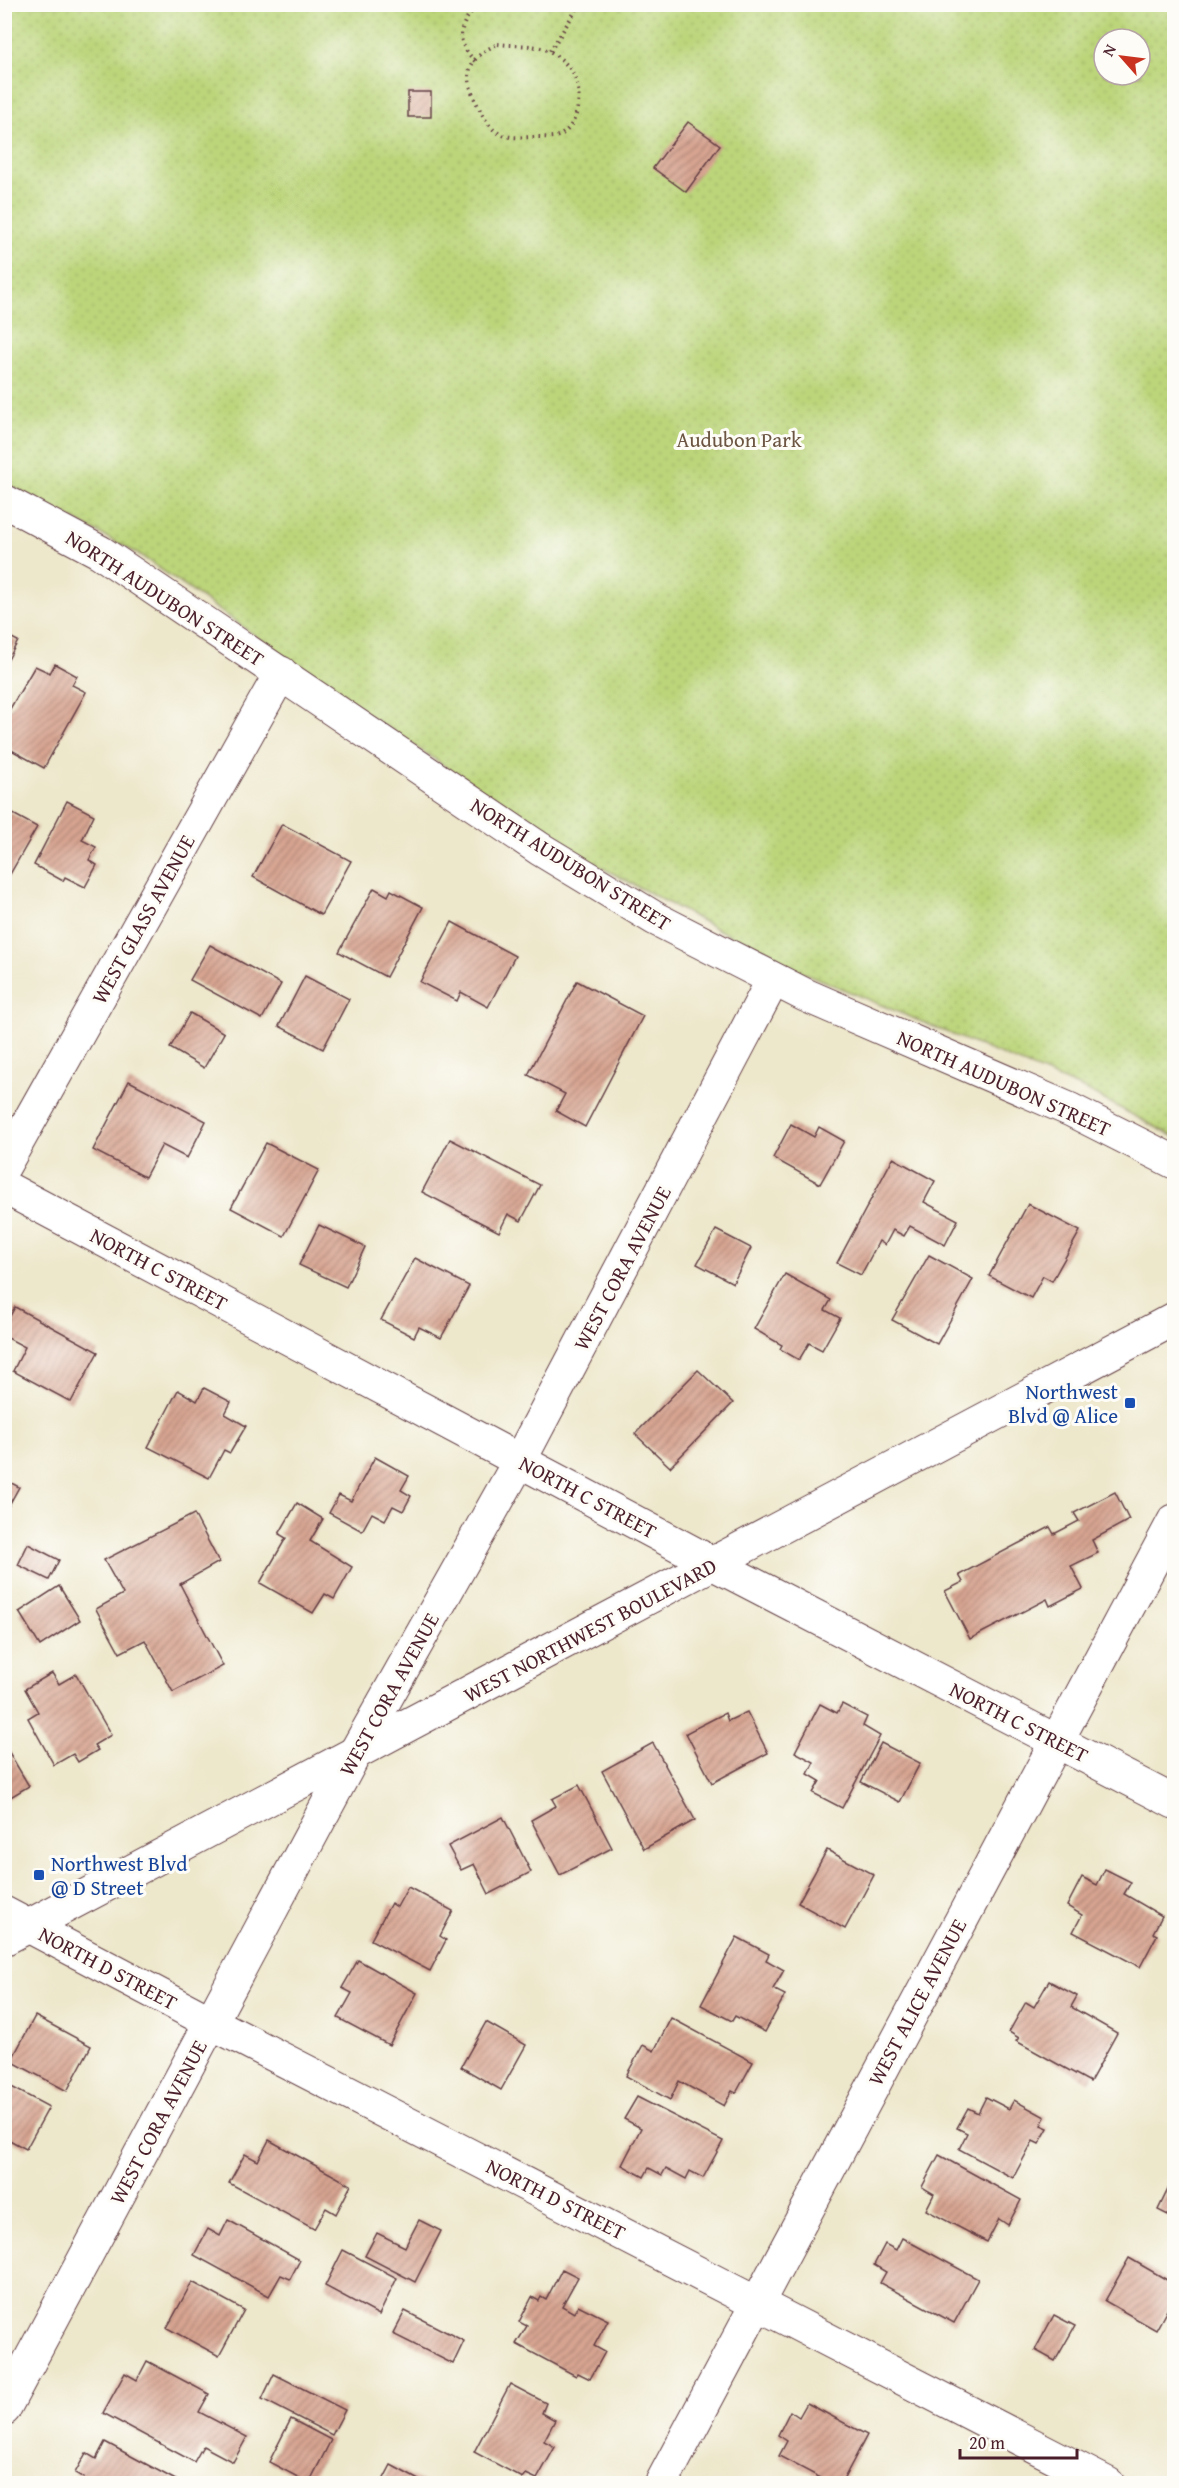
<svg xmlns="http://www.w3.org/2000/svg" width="1179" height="2488" viewBox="0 0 1179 2488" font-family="'Gentium Book Plus',serif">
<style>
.park{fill:url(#park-dots);stroke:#837a52;stroke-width:1.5;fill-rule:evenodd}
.building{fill:url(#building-hatch)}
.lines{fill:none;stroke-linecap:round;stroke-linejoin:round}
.minor-casing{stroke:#623d43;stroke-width:35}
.secondary-casing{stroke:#623d43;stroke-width:35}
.path{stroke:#623d43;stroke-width:4;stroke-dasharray:1.5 4.5;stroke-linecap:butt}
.minor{stroke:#fff;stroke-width:33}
.secondary{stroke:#fff;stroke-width:33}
.transit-dot{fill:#1a4fb4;stroke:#fdfcf7;stroke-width:2}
.labels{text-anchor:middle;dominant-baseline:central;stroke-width:6;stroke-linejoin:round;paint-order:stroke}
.park-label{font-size:21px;fill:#6c5643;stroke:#fdfcf7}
.street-label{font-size:21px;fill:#4a1f2b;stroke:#fdfcf7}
.transit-label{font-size:21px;fill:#164399;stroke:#fdfcf7;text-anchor:end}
</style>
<defs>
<pattern id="park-dots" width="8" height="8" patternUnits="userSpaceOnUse" patternTransform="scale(1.5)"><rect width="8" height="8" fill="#bcd57a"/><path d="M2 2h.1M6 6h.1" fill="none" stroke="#a3b66a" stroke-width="1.8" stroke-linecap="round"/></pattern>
<pattern id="building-hatch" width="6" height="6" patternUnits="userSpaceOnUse" patternTransform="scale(1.5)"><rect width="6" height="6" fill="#d7a491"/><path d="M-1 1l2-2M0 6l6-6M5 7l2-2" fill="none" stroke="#b08577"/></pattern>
</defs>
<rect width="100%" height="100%" fill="#fdfcf7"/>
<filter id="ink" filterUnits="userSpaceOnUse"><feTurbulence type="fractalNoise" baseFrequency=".0167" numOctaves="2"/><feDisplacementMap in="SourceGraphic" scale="12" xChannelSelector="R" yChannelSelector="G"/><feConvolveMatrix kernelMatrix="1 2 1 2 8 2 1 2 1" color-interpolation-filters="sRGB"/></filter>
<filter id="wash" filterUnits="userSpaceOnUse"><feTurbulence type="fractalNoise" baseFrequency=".008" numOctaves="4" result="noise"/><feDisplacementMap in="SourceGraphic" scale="24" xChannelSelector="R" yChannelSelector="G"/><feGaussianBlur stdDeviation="1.35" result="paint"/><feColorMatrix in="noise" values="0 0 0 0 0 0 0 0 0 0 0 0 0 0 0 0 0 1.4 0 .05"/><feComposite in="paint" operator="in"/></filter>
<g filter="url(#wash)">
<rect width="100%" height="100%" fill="#ede7cb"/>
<path class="park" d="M4,5H1174V1137L1088,1091L785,965L580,856L386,727L140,555L5,483ZM1104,39H1140V75H1104Z"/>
<g id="blocks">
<g class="building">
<rect x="408" y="92" width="23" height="25"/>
<polygon points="688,122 720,145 686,192 653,168"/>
<polygon points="4,634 18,641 4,667"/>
<polygon points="55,664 77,676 72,685 86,692 44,768 4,746 4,719 35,666 50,673"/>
<polygon points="67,801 94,815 82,840 96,847 89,860 97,865 85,887 65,877 63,881 34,865"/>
<polygon points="4,809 37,827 9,876 4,873"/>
<polygon points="282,824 351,861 321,915 253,877"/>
<polygon points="374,888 388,896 391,890 423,907 386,977 339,952"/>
<polygon points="452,922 515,956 488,1007 461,992 457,1001 420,982"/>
<polygon points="210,945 281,984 262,1019 190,980"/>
<polygon points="305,976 349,999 323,1049 279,1026"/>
<polygon points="577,981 643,1016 585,1127 556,1111 565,1094 528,1075"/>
<polygon points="190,1013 224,1033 204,1068 170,1048"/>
<polygon points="129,1081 206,1121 187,1158 162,1145 145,1177 93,1150"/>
<polygon points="791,1124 814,1137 819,1127 844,1141 820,1184 773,1158"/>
<polygon points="450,1139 540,1185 521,1221 508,1214 499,1232 422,1192"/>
<polygon points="266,1143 319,1170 284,1236 231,1208"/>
<polygon points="893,1158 935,1181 924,1202 958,1220 945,1245 910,1226 904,1236 893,1230 885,1245 879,1241 861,1275 837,1263"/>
<polygon points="1028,1204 1080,1231 1052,1281 1043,1276 1031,1298 989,1276"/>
<polygon points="319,1225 365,1247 346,1287 299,1265"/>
<polygon points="716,1230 751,1248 733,1283 697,1264"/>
<polygon points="929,1255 973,1279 937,1344 892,1320"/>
<polygon points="415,1258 469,1286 441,1338 419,1327 414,1337 381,1320"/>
<polygon points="785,1274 831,1300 825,1310 840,1318 822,1350 809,1343 799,1360 780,1349 782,1345 754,1329"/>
<polygon points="15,1307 98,1352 71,1402 13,1371 25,1347 4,1336 4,1327"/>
<polygon points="698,1370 733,1403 670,1467 635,1434"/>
<polygon points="204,1388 231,1402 225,1414 246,1426 230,1453 224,1450 209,1478 148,1447 178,1390 197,1401"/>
<polygon points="375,1457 409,1476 401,1490 411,1496 403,1511 393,1506 385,1520 372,1513 362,1531 329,1513 339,1495 351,1501"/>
<polygon points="4,1479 19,1487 4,1514"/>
<polygon points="1115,1492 1129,1520 1092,1540 1098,1553 1071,1566 1083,1589 1050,1606 1047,1599 970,1639 945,1591 963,1582 959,1575 1050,1527 1054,1534 1079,1521 1074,1513"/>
<polygon points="297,1503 323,1519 310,1541 352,1567 334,1599 325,1594 313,1613 260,1583 286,1538 279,1534"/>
<polygon points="194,1514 219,1562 180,1584 223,1666 173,1692 145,1640 120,1653 96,1609 123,1594 104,1560"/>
<polygon points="28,1544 59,1560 49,1580 18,1565"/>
<polygon points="59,1586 80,1620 40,1646 19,1612"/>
<polygon points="52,1673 59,1684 76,1674 111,1735 94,1745 98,1750 78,1762 73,1754 54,1765 28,1718 38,1712 25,1689"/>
<polygon points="820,1704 837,1713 842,1704 867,1717 863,1726 880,1736 842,1808 813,1793 820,1781 808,1774 814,1762 795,1752"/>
<polygon points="747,1712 768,1753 712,1783 686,1733 725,1713 728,1721"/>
<polygon points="653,1743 695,1820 644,1849 602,1771"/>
<polygon points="881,1743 920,1763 900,1802 861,1782"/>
<polygon points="7,1749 29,1786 4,1801 4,1751"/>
<polygon points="579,1785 612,1848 560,1875 531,1820 556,1806 552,1799"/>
<polygon points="503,1817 531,1872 489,1894 474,1864 461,1870 448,1846"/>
<polygon points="827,1850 874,1875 845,1929 798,1903"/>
<polygon points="1105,1869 1131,1882 1124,1894 1162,1916 1153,1933 1157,1935 1140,1967 1073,1932 1082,1915 1067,1906 1082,1877 1097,1885"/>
<polygon points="408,1887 453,1911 440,1936 446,1940 430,1971 371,1940 391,1903 397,1907"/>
<polygon points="737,1937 769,1954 766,1960 784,1970 773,1989 785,1995 765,2032 735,2016 732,2021 701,2005"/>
<polygon points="358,1960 417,1993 389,2045 338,2018 352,1993 342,1988"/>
<polygon points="1049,1981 1077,1996 1071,2007 1117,2033 1090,2082 1016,2041 1019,2038 1009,2032 1026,2002 1034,2007"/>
<polygon points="35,2016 91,2046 67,2091 11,2061"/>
<polygon points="671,2018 753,2062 736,2093 732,2091 724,2106 679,2081 670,2100 626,2076 643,2045 654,2051"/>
<polygon points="486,2022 526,2045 501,2090 461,2067"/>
<polygon points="4,2083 49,2107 26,2149 4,2137"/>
<polygon points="637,2097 723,2141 703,2178 690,2171 686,2179 666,2168 662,2175 649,2168 644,2177 622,2165 641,2128 624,2119"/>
<polygon points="986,2097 1009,2109 1014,2100 1045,2117 1041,2125 1048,2128 1039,2144 1033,2141 1013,2178 959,2149 967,2133 957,2128 968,2108 978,2113"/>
<polygon points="269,2140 351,2185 336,2214 326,2208 314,2229 229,2183 245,2154 258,2161"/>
<polygon points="939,2155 1021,2200 1008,2225 999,2219 987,2242 926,2210 934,2194 922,2187"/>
<polygon points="1174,2177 1174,2218 1158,2210"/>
<polygon points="228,2220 300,2260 290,2279 281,2275 269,2296 194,2255 208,2229 220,2236"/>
<polygon points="419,2220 441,2231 415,2282 365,2256 377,2233 405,2247"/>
<polygon points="902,2238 978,2279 954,2323 880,2283 886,2272 874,2265 885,2244 896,2250"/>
<polygon points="343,2250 397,2278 379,2315 325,2286"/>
<polygon points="1129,2258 1174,2284 1174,2297 1156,2330 1105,2301"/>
<polygon points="562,2269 578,2277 562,2306 574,2313 578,2305 608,2320 594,2346 605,2352 590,2379 578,2373 576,2376 516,2344 527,2326 519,2322 532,2297 539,2301 541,2297 546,2300"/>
<polygon points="192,2282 244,2310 219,2356 167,2328"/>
<polygon points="405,2311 464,2341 453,2364 393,2334"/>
<polygon points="1054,2315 1075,2326 1055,2361 1035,2350"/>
<polygon points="147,2361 209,2394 199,2412 247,2437 233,2462 203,2446 194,2462 103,2413 125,2373 137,2380"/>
<polygon points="274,2374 345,2410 332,2435 262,2399"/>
<polygon points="510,2384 546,2403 542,2413 555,2420 544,2441 555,2447 537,2479 526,2474 523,2478 474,2452"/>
<polygon points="807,2403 867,2435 841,2484 832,2484 779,2456 787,2441 778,2435 790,2411 799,2417"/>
<polygon points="291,2419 331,2440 309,2483 269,2462"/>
<polygon points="105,2442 183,2484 81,2484 84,2478 75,2473 86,2453 96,2459"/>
<polygon points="391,2465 426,2484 381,2484"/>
</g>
</g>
</g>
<g filter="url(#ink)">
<use href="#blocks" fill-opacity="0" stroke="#623d43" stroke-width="1.5"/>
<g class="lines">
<g class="minor-casing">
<g id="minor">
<polyline points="4,501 100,552 540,849 656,919 805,995 1071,1110 1174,1162"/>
<polyline points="4,1166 281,673"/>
<polyline points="4,1187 714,1564 1174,1802"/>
<polyline points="4,1913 212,2023 1108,2484"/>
<polyline points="4,2409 354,1755 520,1460 773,980"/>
<polyline points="661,2484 1174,1521"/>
</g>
</g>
<g class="secondary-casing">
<polyline id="secondary" points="4,1939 1174,1319"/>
</g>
<g class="path">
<path d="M498,44C514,46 533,44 547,50C557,55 569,65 574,75C583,93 579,128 558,136C552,138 542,137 536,137C523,137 511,139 500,134C490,129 485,119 480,110C464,79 462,60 498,44Z"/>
<polyline points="550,51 580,4"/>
<path d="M475,61C453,39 460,26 477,4"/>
</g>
<use href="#minor" class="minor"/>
<use href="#secondary" class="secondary"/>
</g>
</g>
<g class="transit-dot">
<rect x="1124" y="1397" width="12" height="12" rx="3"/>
<rect x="33" y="1869" width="12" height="12" rx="3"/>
</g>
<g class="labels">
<g class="park-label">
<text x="739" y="439">Audubon Park</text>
</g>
<g class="street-label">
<text transform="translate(165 598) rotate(33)">NORTH AUDUBON STREET</text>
<text transform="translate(571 864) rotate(32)">NORTH AUDUBON STREET</text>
<text transform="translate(143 919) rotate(-61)">WEST GLASS AVENUE</text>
<text transform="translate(1004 1083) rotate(24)">NORTH AUDUBON STREET</text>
<text transform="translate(622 1268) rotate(-62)">WEST CORA AVENUE</text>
<text transform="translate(159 1269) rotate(28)">NORTH C STREET</text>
<text transform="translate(588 1497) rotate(28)">NORTH C STREET</text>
<text transform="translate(590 1630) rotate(-28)">WEST NORTHWEST BOULEVARD</text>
<text transform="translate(389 1694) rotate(-61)">WEST CORA AVENUE</text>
<text transform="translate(1019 1722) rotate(27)">NORTH C STREET</text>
<text transform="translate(108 1968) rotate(28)">NORTH D STREET</text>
<text transform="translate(917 2002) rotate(-62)">WEST ALICE AVENUE</text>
<text transform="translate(158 2122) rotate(-62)">WEST CORA AVENUE</text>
<text transform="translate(556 2199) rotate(27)">NORTH D STREET</text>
</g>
<g class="transit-label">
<text x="1118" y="1391">Northwest<tspan x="1118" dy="24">Blvd @ Alice</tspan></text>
<text x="51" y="1863" text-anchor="start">Northwest Blvd<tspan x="51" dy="24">@ D Street</tspan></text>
</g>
</g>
<rect width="1179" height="2488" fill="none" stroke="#fdfcf7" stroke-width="24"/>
<g transform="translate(1122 57) rotate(298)"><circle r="28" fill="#fdfcf7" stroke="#b5a4a5" stroke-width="1.5"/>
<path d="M0-4.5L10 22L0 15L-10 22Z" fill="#c8321e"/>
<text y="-9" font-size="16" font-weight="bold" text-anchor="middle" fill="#4a1f2b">N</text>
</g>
<path d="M960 2449v9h117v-9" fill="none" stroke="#4a1f2b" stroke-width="3"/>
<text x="969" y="2449" font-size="18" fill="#4a1f2b" stroke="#fdfcf7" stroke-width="4.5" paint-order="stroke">20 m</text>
</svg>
